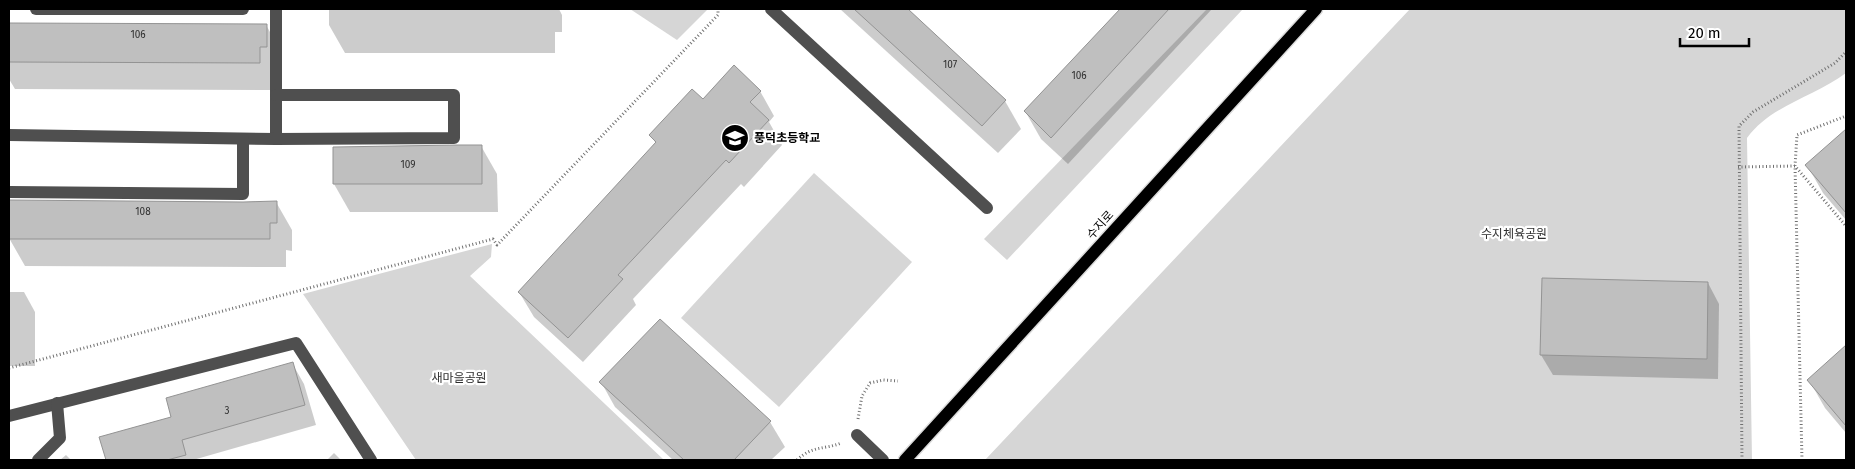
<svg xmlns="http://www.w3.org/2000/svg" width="1855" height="469" viewBox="0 0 1855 469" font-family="'Fira Sans','Noto Sans KR',sans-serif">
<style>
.green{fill:#d6d6d6}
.shadow{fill:#0003}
.building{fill:#bfbfbf;stroke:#939393}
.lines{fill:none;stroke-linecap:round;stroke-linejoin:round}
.major-casing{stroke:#dbdbdb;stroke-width:15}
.path{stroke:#717171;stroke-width:3;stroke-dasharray:1 2.5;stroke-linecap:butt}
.minor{stroke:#4f4f4f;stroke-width:12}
.major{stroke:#000;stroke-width:12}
.labels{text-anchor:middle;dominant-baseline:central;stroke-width:4.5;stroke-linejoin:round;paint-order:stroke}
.number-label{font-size:10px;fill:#303030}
.poi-label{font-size:12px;font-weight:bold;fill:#000;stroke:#fff;text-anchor:start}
.street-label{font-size:12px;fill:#000;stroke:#fff}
.park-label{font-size:12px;fill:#2d2d2d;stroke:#fff}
</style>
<rect width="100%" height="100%" fill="#fff"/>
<g class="green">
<polygon points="630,9 708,9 677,40"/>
<polygon points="1207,9 1243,9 1007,260 984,239"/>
<path d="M1410,9H1846V73C1814,97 1771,105 1747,138L1752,460H985Z"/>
<polygon points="814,173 912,262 779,407 681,318"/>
<polygon points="492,244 491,257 470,276 664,460 416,460 303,294"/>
</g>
<g class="shadow">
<polygon points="329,9 559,9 562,15 562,32 555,32 555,53 345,53 329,25"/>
<polygon points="840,9 906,9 1005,101 1021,129 998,153"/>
<polygon points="1121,9 1212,9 1068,164 1041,139 1025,111"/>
<polygon points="9,25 266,25 282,53 276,90 15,89 9,79"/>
<polygon points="760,91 774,116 769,122 782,145 744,187 741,184 633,299 636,305 583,362 534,317 519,292 656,144 651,135 703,100"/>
<polygon points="1846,130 1846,220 1823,193 1807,165"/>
<polygon points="481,146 497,174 498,212 350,212 334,184 334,148"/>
<polygon points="9,201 243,203 276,202 292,230 292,251 286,250 286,267 25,266 9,238"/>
<polygon points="1708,283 1719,304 1718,379 1553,375 1541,355"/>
<polygon points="9,292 24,292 35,312 35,366 9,366"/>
<polygon points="660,321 770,422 785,447 771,460 673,460 615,407 601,382"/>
<polygon points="1846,347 1846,433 1825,408 1809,380"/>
<polygon points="292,363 304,384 316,425 193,460 107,460 101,438 173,417"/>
<polygon points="334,453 341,460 327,460"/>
<polygon points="66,455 71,460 60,460"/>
</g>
<g class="building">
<polygon points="854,9 908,9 1006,100 982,126"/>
<polygon points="1120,9 1169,9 1051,138 1024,111"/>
<polygon points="9,23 267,24 267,47 260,47 260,63 9,62"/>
<polygon points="734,65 761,91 750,102 769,120 729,163 726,160 618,275 623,279 568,338 518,292 656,142 649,135 692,89 703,99"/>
<polygon points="1846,129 1846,213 1805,165"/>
<polygon points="458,145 482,145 482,184 333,184 333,147"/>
<polygon points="9,200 243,202 277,201 277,223 270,223 270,239 9,239"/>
<polygon points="1542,278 1708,282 1707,359 1540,355"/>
<polygon points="660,319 771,421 734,460 684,460 599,382"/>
<polygon points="1846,345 1846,426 1807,380"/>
<polygon points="293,362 305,405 182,440 186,455 167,460 106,460 99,437 171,417 166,398"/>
</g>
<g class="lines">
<g class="major-casing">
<polyline id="major" points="905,460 1316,9"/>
</g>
<g class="path">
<polyline points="1738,167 1795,166 1846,226"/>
<polyline points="9,368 493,239 497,245 718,15 718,9"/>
<polyline points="858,419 862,396 870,383 883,380 898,381"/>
<path d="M797,460C813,445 824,450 841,443"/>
<polyline points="1742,460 1739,126 1753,112 1835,63 1846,52"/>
<polyline points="1802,460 1795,166 1797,135 1846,116"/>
</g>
<g class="minor">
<polyline points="36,9 243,9"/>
<polyline points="276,9 276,139"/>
<polyline points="771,9 987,208"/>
<polyline points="9,135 276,139 454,138 454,95 276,95"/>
<polyline points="9,192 243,194 243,139"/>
<polyline points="9,416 296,343 371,460"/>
<polyline points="857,435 883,460"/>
<polyline points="38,460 60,438 57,403"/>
</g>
<use href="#major" class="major"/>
</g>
<defs>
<g id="school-disc" transform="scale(1.4375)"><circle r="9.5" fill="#000" stroke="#fff"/><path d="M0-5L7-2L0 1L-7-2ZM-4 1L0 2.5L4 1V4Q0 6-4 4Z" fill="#fff"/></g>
</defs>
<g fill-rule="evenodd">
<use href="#school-disc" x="735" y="138"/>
</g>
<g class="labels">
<g class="number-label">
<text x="138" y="35">106</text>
<text x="950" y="65">107</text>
<text x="1079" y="76">106</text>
<text x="408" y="165">109</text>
<text x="143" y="212">108</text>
<text x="227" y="411">3</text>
</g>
<g class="poi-label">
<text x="754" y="138">풍덕초등학교</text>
</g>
<g class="street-label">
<text transform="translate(1100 225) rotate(-48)">수지로</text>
</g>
<g class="park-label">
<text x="1514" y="234">수지체육공원</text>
<text x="459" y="378">새마을공원</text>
</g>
</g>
<rect width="1855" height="469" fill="none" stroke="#000000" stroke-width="20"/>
<path d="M1680 38v8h69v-8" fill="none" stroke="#000000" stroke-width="2.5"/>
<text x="1688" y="38" font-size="15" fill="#000000" stroke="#ffffff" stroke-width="4" paint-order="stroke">20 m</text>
</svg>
